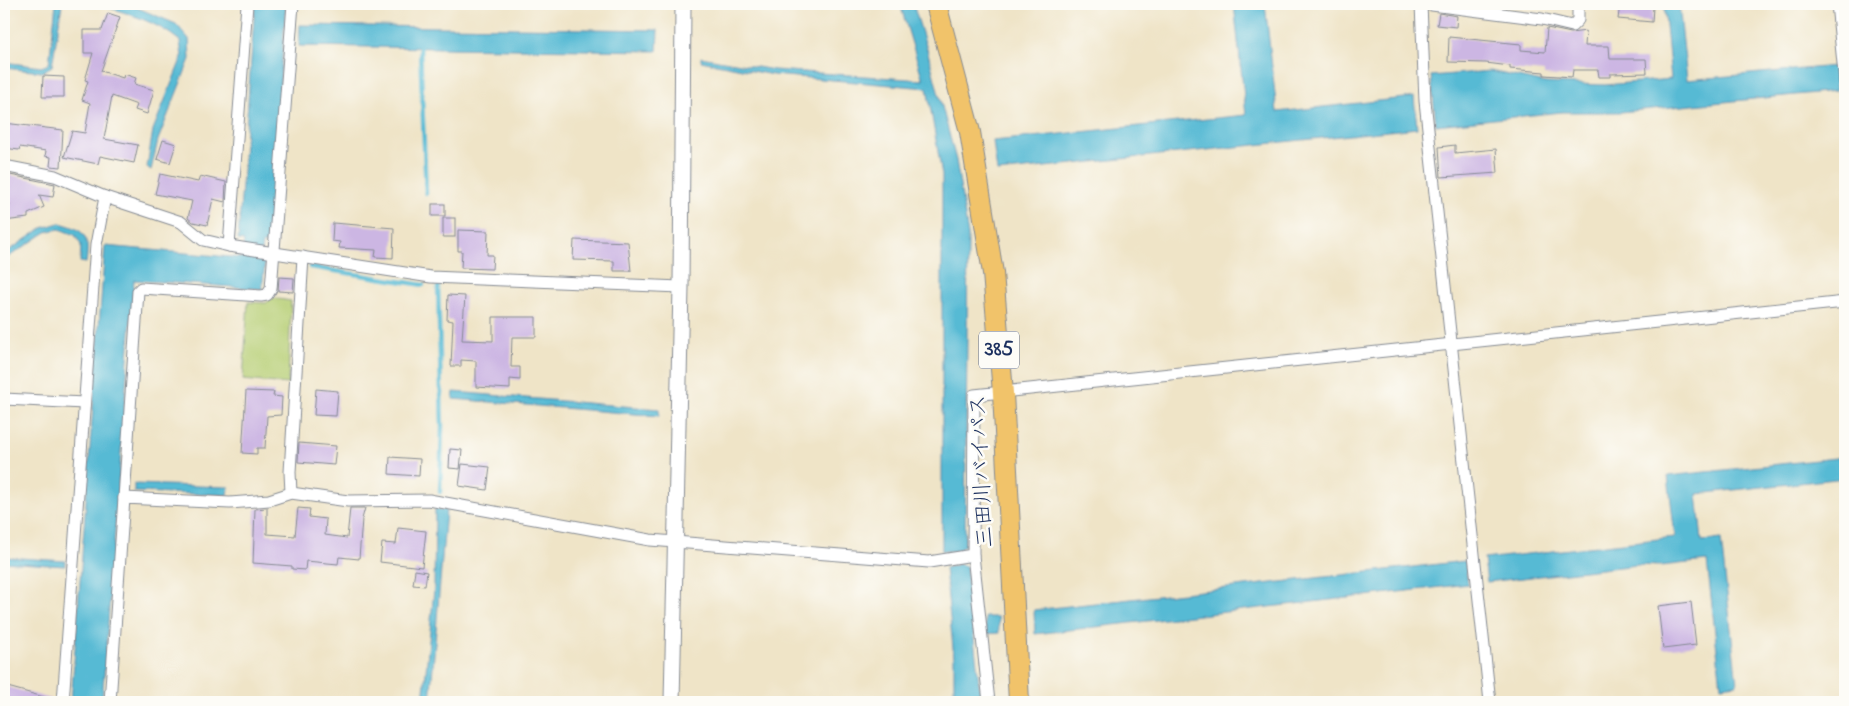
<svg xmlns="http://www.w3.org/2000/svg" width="1849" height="706" viewBox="0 0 1849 706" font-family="'Indie Flower','Klee One',sans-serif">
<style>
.green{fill:#b6ce73;stroke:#687e68}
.water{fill:#56bad4;stroke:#387499}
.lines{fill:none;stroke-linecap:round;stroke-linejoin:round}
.stream{stroke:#56bad4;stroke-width:4.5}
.building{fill:#ccb6e3}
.minor-casing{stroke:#858a92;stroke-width:13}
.tertiary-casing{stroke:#858a92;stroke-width:17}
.trunk-casing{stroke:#858a92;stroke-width:22}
.minor{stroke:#fff;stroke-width:11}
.tertiary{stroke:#fff;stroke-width:15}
.trunk{stroke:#f1c36a;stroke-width:20}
.labels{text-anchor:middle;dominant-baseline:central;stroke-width:5;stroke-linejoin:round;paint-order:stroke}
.shield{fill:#fdfcf7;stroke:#5f6c8c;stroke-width:1}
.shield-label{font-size:21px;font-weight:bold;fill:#1b2f5e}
.street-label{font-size:22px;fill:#1b2f5e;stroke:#fdfcf7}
</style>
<rect width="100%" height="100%" fill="#fdfcf7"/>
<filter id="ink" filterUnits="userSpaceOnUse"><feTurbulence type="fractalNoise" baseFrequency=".02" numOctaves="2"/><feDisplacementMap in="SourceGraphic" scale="10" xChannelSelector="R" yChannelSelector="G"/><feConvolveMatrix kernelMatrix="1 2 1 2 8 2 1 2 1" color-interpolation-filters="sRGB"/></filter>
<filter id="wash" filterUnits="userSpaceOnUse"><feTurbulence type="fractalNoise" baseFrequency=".0096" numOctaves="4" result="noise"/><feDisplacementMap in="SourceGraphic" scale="20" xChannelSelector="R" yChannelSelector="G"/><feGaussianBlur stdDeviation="1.12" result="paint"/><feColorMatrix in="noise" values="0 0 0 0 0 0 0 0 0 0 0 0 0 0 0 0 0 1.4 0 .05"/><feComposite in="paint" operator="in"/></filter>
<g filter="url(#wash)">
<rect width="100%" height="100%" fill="#efe4c7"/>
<polygon class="green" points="272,298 291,301 288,384 243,380 248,302 266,303"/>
<g class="water">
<polygon points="56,4 62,4 52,66 42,72 4,68 4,62 41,67 49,64"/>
<path d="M95,4H123L133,6L176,24L189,39L190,59L158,140L151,170L147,167L153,130L182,57L180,41C156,21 125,12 95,4Z"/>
<polygon points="255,4 286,4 268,243 262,243 260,260 265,263 262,289 134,280 102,702 71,702 105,246 242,258 244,241 238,240"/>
<polygon points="900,4 913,4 927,49 956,160 968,235 965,545 957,551 942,551 942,175 927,88 773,75 701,61 701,57 774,70 923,80"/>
<polygon points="1234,4 1265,4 1277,112 1414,97 1417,128 997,172 993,141 1246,115"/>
<polygon points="1664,4 1679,4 1687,80 1834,66 1836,91 1621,112 1562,112 1436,125 1431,76 1490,71 1546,83 1605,85 1671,79"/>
<polygon points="300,25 658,30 657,51 299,46"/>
<path d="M59,223C85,229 90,236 86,263L80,262L81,245L75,235L59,229L46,232L4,260V254L42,228Z"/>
<polygon points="454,392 659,409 659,416 453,399"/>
<polygon points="1845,457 1845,478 1697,494 1702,541 1721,539 1737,684 1721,686 1707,561 1660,566 1637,565 1487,582 1484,559 1675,537 1668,476"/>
<polygon points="134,484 229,487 228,495 134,492"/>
<polygon points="435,509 446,510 430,702 423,702 434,590"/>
<polygon points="4,557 66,561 65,566 4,562"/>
<polygon points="1465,561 1468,584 1035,634 1034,610"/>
<polygon points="959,564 966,566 981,702 954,702 954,658 945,568"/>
<polygon points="985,617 998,617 999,633 986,634"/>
</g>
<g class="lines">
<g class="stream">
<polyline points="420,48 426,193"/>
<polyline points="310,267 423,285"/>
<polyline points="438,287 442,427 440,492"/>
</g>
</g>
<g id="blocks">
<g class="building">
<polygon points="1620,4 1644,4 1644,7 1653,7 1652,22 1618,19"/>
<polygon points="108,13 120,17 101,71 123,78 124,74 136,78 134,84 154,90 147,114 135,110 137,105 112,96 104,139 138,145 134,163 100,156 98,164 64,157 72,131 85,133 90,103 82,100 88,81 85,80 93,53 84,53 84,30 102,30"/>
<polygon points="1439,13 1457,16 1456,27 1437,25"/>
<polygon points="1547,28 1571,33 1586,31 1585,46 1609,46 1610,59 1646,59 1647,73 1610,74 1610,77 1599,77 1598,70 1573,70 1572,77 1544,75 1544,72 1510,69 1510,66 1486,63 1448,62 1449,37 1521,44 1521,50 1545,52"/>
<polygon points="43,76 64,77 64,97 42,97"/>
<polygon points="4,123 63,130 61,167 50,166 51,157 45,156 46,151 20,147 19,150 4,148"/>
<polygon points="163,140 176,144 170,163 157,159"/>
<polygon points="1455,145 1455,153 1496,149 1498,173 1441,177 1439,147"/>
<polygon points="5,174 55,184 53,197 39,195 44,207 28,214 28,218 4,221 4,207 10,206 6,181 4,181"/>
<polygon points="160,174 198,182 200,176 226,182 225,202 213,199 207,225 193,222 188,218 192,201 155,194"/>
<rect x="432" y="204" width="13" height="12"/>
<rect x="443" y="218" width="12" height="19"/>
<polygon points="333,223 394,228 393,258 375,257 376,250 339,248 340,242 332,241"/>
<polygon points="458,230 488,231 487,255 493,255 492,269 461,268 462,251 458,251"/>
<polygon points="574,240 628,242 631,271 614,271 614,261 573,260"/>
<polygon points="279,277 294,278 293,292 278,291"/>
<polygon points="448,295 465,296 462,340 493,341 493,317 536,317 536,337 512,337 511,367 520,367 520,380 510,379 510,389 476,387 476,361 461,360 461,366 451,366 453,321 447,320"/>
<polygon points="316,389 338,391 336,416 314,415"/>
<polygon points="246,391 274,392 273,396 282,397 281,415 267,416 265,448 257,448 257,454 242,453"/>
<polygon points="299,443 336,446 334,465 298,462"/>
<polygon points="450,449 462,450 460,469 449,468"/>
<polygon points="390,457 420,459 419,476 389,474"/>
<polygon points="462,464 490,467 487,490 459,486"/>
<polygon points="267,508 267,534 295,536 298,508 310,509 309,517 326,519 325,535 347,538 350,508 365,508 362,519 359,559 339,557 338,564 306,561 305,570 292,569 292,566 253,563 255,509"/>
<polygon points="398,528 426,531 422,567 380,562 382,543 396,544"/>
<polygon points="415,570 427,572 425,586 413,585"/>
<polygon points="1691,602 1696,645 1663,649 1658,606"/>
<polygon points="4,686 51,699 50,702 4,702"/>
</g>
</g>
</g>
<g filter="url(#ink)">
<use href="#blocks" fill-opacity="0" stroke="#858a92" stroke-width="1"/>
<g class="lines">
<g class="minor-casing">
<g id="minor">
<polyline points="1421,4 1425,101 1490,702"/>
<polyline points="1424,4 1542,19 1572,26 1578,20 1578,4"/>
<polyline points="1837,4 1845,83"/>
<polyline points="4,166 55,176 105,197 181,222 203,240 229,246 431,277 681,287"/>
<polyline points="229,246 247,4"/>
<polyline points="4,399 84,403"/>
<polyline points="291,493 290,472 303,257"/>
<polyline points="124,498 138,291 141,288 261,296 267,295 271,289 293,4"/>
<polyline points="973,555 989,702"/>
<polyline points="63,702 96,245 105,197"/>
<polyline points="110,702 124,498 230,503 269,500 291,493 348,501 429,500 650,540 929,562 973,555 974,395 1845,302"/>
</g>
</g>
<g class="tertiary-casing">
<polyline id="tertiary" points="672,702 681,287 683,4"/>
</g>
<g class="trunk-casing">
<polyline id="trunk" points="936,4 970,132 993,273 1003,393 1019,702"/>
</g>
<use href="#minor" class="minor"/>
<use href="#tertiary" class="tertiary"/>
<use href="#trunk" class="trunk"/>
</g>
</g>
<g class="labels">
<rect class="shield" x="979" y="331.5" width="40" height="37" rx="4"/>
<g class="shield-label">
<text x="999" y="350">385</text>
</g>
<g class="street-label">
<text transform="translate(983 471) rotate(-93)">三田川バイパス</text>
</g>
</g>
<rect width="1849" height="706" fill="none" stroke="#fdfcf7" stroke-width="20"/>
</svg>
